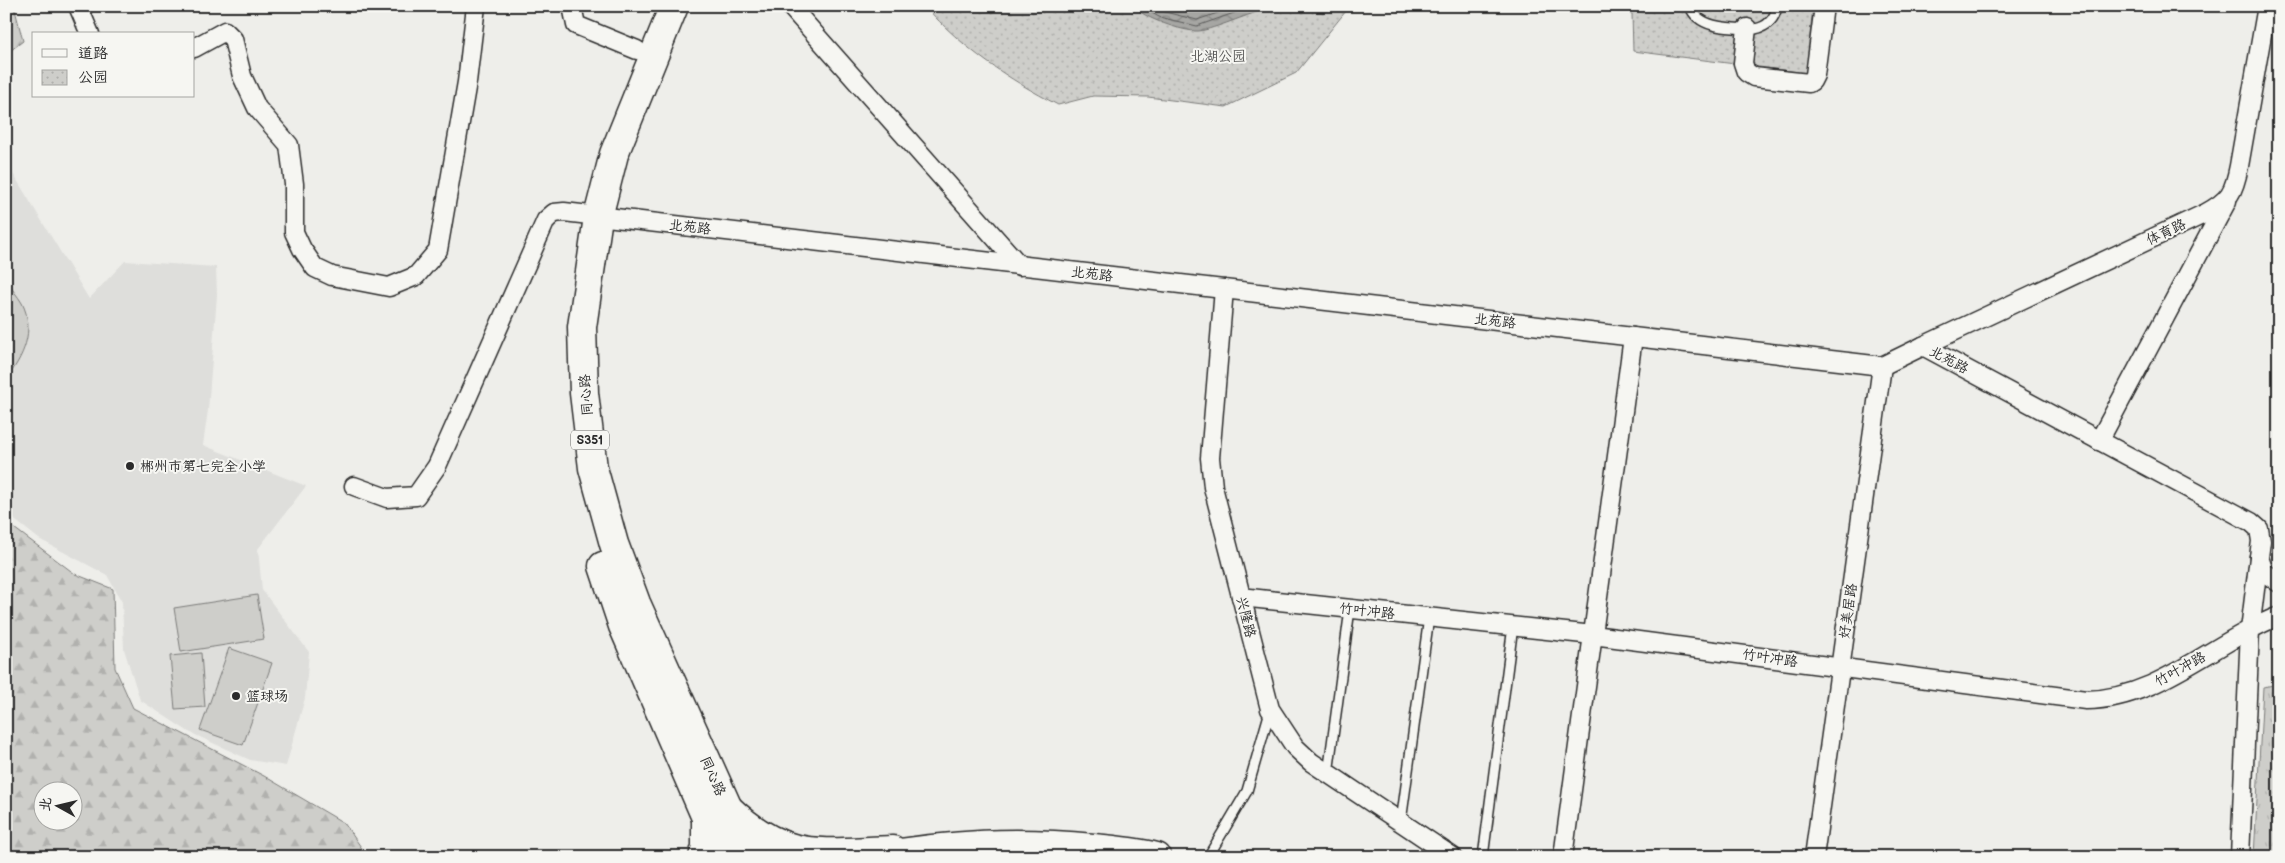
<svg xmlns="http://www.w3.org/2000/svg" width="2285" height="863" viewBox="0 0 2285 863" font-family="'Balsamiq Sans','LXGW WenKai TC',sans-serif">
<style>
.built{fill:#dededb}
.grass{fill:url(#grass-tufts);stroke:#7c7c7a}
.forest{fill:url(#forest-firs);stroke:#7c7c7a;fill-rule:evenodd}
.park{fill:url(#park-dots);stroke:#7c7c7a}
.garden{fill:#cececa;stroke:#7c7c7a}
.water{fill:url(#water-waves);stroke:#757573}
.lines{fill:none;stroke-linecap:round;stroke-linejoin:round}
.shore{stroke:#5c5c5b;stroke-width:1}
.lane-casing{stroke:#2b2b2b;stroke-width:12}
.street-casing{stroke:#2b2b2b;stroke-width:21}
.primary-casing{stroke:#2b2b2b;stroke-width:31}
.highway-casing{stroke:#2b2b2b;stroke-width:31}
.lane{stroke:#f6f6f2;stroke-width:9}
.street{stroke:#f6f6f2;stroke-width:18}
.primary{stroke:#f6f6f2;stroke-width:28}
.highway{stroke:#f6f6f2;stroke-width:28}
.poi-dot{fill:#2b2b2b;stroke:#f6f6f2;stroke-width:2}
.labels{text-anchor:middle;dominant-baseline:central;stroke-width:4;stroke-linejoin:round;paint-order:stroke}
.shield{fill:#f6f6f2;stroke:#686867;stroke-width:1}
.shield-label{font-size:12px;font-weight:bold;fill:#2b2b2b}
.park-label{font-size:14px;fill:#545453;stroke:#f6f6f2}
.street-label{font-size:14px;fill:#2b2b2b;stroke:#f6f6f2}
.poi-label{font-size:14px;fill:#2b2b2b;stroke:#f6f6f2;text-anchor:start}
</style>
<defs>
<pattern id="grass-tufts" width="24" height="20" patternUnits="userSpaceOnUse" patternTransform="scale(1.25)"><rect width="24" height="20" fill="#cececa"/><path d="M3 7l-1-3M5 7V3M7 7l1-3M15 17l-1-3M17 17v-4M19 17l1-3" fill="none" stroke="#b1b1ae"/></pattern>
<pattern id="forest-firs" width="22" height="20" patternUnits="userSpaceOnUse" patternTransform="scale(1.25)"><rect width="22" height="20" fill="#cececa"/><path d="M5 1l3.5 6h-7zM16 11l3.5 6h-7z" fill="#b1b1ae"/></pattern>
<pattern id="park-dots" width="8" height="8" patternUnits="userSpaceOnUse" patternTransform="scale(1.25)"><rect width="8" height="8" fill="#cececa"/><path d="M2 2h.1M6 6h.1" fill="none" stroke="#b1b1ae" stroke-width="1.8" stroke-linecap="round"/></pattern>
<pattern id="water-waves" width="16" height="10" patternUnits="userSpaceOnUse" patternTransform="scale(1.25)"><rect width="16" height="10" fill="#a6a6a3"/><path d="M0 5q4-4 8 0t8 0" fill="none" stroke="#878785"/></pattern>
</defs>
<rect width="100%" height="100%" fill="#eeeeea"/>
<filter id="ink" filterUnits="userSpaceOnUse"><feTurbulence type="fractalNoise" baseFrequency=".02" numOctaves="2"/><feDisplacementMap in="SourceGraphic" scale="10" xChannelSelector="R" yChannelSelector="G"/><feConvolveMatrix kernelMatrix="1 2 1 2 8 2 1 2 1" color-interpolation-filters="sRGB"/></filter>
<g filter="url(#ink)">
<polygon class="built" points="6,162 89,299 125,261 216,267 217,295 208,410 203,445 306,486 258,549 262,590 309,652 305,698 286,766 250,760 189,732 140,700 124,649 122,602 107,575 39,539 6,513"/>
<polygon class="grass" points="2279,684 2279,857 2254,857 2263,687"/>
<g class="forest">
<polygon points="6,6 14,6 23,41 6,54"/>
<path d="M6,522L75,574L113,589L115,668L133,708L264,776L344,823L368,857H6ZM42,790H72V820H42Z"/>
</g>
<g class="park">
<path d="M925,6H1350L1296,73L1226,107L1148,97L1093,96L1058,105C1008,79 963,49 925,6Z"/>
<polygon points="1621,6 1813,6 1806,73 1633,51 1632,14"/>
</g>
<g class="garden">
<path d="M6,281C11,288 18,296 22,303C36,330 23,358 6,379V349L10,333L6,316Z"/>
<polygon points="257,595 264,639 181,652 174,608"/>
<polygon points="229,648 272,663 243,745 200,730"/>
<polygon points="201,653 205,707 175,709 170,656"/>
</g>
<path class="water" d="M1134,6H1261L1257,12C1244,16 1208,31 1198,31C1184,32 1142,18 1134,6Z"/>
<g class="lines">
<g class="shore">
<polyline points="1140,6 1159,17 1197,26 1254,6"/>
<polyline points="1152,6 1161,11 1197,20 1238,6"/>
</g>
<g class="lane-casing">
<g id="lane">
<path d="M1690,6C1698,30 1734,28 1755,29C1767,27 1775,19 1777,6"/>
<polyline points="1328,774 1350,609"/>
<polyline points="1401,822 1429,617"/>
<polyline points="1208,857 1247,791 1270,711"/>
<polyline points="1483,857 1513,626"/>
</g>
</g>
<g class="street-casing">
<g id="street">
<polyline points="78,6 90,34"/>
<polyline points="572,6 576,25 637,50"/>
<polyline points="790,6 1020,266"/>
<polyline points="1747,28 1743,63 1746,72 1754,77 1809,83 1812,81 1815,75 1824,6"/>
<polyline points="194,48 225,31 233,39 242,76 257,108 289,145 294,184 294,232 302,249 315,268 332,276 389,287 416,276 438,250 467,82 476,6"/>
<polyline points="1224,289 1210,458 1213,487 1270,709 1295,747 1311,762 1453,857"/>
<path d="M1923,346L2206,213C2230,200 2234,192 2239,166L2267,6"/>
<polyline points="2099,441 2227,201"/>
<polyline points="354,486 387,498 416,496 437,466 546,220 554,213 564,212 1882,366 1923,346 2251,522 2259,529 2261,541 2250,630 2240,857"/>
<polyline points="2259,557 2264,572 2279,583"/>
<path d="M1241,597L1593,635L2086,700C2159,699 2213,642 2279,616"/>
<polyline points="1563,857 1633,337"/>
<polyline points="1814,857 1882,366"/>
</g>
</g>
<g class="primary-casing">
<g id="primary">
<polyline points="674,6 614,154 598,217 582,327 584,393 593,468 614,544 636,603 750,857"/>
<polyline points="603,566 623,626 723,857"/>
</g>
</g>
<g class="highway-casing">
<g id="highway">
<path d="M728,808C785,863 820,852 893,850"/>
<polyline points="703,857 706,847 706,814"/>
<path d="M875,857C951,844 1016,840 1093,848C1115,850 1136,852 1157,857"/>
</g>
</g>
<use href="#lane" class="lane"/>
<use href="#street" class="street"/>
<use href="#primary" class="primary"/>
<use href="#highway" class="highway"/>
</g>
</g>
<g class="poi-dot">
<circle cx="130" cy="466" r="5"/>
<circle cx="236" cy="696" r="5"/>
</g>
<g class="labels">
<rect class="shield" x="571" y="430.5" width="38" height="19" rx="4"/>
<g class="shield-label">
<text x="590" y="440">S351</text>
</g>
<g class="park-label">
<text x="1218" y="56">北湖公园</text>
</g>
<g class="street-label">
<text transform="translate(690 227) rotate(7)">北苑路</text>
<text transform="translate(2166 232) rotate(-25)">体育路</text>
<text transform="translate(1092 274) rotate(7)">北苑路</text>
<text transform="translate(1495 321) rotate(7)">北苑路</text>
<text transform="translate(1949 360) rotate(28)">北苑路</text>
<text transform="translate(586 395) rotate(-94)">同心路</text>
<text transform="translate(1367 611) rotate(6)">竹叶冲路</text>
<text transform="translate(1848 611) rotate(-82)">好美居路</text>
<text transform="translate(1246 617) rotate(76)">兴隆路</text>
<text transform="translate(1770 658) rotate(8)">竹叶冲路</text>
<text transform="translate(2180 669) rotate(-29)">竹叶冲路</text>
<text transform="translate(713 776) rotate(66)">同心路</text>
</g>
<g class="poi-label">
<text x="140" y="466">郴州市第七完全小学</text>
<text x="246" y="696">篮球场</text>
</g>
</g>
<rect width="2285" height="863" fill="none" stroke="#f6f6f2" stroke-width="25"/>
<rect x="12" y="12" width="2260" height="838" fill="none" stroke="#2b2b2b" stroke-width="2" filter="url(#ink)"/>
<rect x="32" y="32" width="162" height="65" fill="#f6f6f2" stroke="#a5a5a2"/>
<rect x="42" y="49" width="25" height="8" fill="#f6f6f2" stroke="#a5a5a2"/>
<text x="78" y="58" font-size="15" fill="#2b2b2b">道路</text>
<rect x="42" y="70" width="25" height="15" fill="url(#park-dots)" stroke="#a5a5a2"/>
<text x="78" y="82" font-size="15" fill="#2b2b2b">公园</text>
<g transform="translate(58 806) rotate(278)"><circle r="24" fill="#f6f6f2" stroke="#a5a5a2"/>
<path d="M0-4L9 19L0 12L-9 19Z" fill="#2b2b2b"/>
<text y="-8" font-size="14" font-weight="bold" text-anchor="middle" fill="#2b2b2b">北</text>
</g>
</svg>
